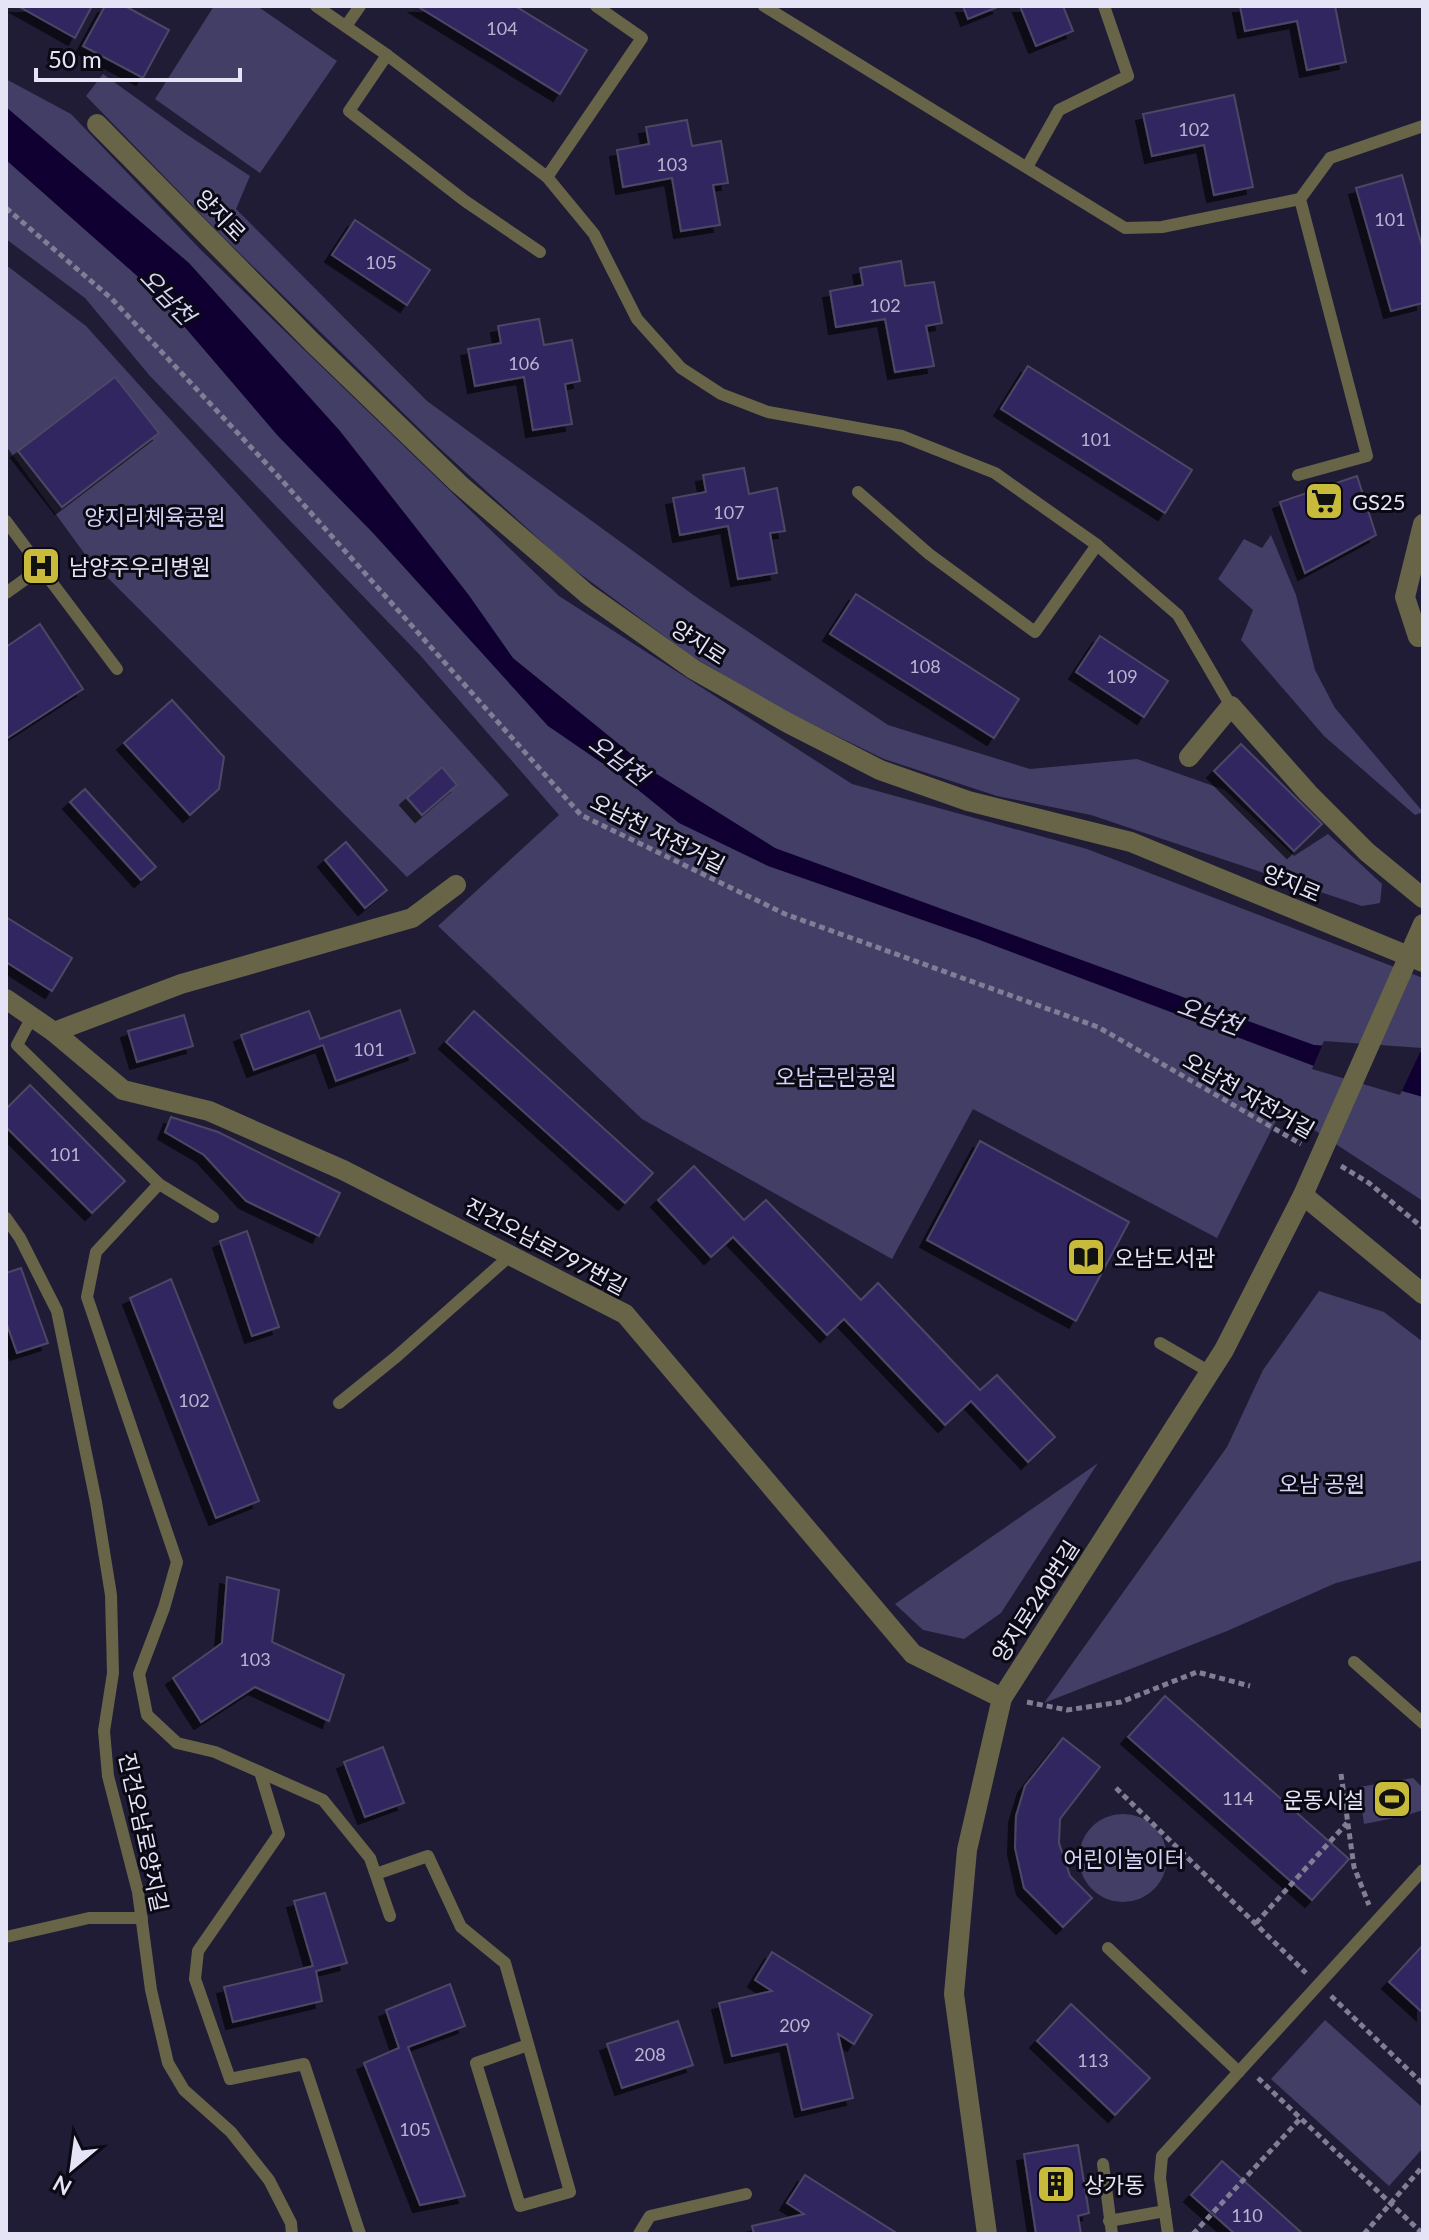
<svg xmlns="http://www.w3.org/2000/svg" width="1429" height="2240" viewBox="0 0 1429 2240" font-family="Lato,'Noto Sans KR',sans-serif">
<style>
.green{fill:#433e65}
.water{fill:#100032}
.pier{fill:#201c36}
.building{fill:#332860;stroke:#4b4765;stroke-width:2;filter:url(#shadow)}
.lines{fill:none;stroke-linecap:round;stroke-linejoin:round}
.path{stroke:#807e94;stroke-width:5;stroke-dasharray:6 4;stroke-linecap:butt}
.service{stroke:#676448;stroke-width:12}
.minor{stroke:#676448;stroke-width:20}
.labels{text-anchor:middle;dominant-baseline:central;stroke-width:6;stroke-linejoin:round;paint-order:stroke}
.number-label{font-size:18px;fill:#b8b5d0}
.street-label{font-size:22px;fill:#e5e4f6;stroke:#0a0914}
.poi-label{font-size:22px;fill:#e5e4f6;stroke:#0a0914;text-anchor:start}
.park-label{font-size:22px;fill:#d6d3f8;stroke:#0a0914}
.water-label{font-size:24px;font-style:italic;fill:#d6d3f7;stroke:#0a0914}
</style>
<defs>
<filter id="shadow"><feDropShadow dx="-7" dy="7" stdDeviation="0" flood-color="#0009"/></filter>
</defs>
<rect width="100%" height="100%" fill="#201c36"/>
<g class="green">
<polygon points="214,6 257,6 337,61 260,173 155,99"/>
<polygon points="103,74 186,134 250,176 236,209 427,401 699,599 888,725 1030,769 1137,759 1225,790 1294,856 1328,834 1382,884 1380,903 1362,906 1091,815 997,796 884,759 779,708 690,655 564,562 436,445 224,238 86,96"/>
<polygon points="6,79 71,114 201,250 559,596 852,784 1087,849 1423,978 1423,1201 1282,1109 1217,1238 973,1109 892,1259 642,1119 438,926 559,815 419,654 150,376 85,298 6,239"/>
<polygon points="6,265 86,326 509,795 407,877 87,557 6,446"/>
<polygon points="1271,535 1296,595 1315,670 1335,708 1423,812 1415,815 1324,736 1241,640 1253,610 1218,579 1244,539 1262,548"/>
<polygon points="1319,1291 1384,1312 1423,1342 1423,1560 1336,1583 1227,1631 1044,1703 1227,1447 1263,1370"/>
<polygon points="1098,1463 1001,1613 964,1639 923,1630 895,1604"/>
<polygon points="1413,1778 1423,1788 1423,1810 1404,1816 1364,1824 1359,1787"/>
<circle cx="1123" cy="1858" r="44"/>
<polygon points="1325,2020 1423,2108 1423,2148 1389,2186 1271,2079"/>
</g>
<polygon class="water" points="6,107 189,263 340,431 468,594 513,658 652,771 775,848 1314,1045 1423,1052 1423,1097 1314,1066 977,939 768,866 679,823 621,776 548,726 373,533 278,436 153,290 6,160"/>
<polygon class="pier" points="1324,1041 1422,1048 1400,1095 1312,1069"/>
<g class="building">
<polygon points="18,6 92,6 75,38"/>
<polygon points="105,6 125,6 169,30 143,78 83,46"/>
<polygon points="417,6 515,6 587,50 560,94"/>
<polygon points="963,6 1000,6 968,19"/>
<polygon points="1020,6 1063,6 1073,31 1036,46"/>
<polygon points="1240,6 1335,6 1346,62 1307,70 1297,21 1245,31"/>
<polygon points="1234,95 1253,187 1214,195 1204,145 1152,156 1143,114"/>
<polygon points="687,120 692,146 721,141 728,183 713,185 720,225 681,231 672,178 623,187 617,150 649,144 646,127"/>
<polygon points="1402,175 1423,250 1423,303 1391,311 1356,188"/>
<polygon points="355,220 430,270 407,305 332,255"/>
<polygon points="901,261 905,286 934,282 942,323 926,326 934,366 895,372 885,319 836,327 830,291 863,285 860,268"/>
<polygon points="539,319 544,345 572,340 580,381 565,384 572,424 533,430 524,377 475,386 468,349 501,343 498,326"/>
<polygon points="1028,366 1192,470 1165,513 1001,409"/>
<polygon points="115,377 159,433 62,507 18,451"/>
<polygon points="744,468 749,494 777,488 785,531 770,533 777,573 738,579 728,526 680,535 673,498 706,492 703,475"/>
<polygon points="1357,476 1376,535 1305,573 1280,502"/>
<polygon points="856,594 1019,699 994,738 830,634"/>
<polygon points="40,624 83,689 6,739 6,647"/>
<polygon points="1100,636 1168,681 1144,717 1076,672"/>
<polygon points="172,700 224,757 219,789 190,815 124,743"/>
<polygon points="1241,744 1322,824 1294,851 1214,771"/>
<polygon points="442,767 457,785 422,815 407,798"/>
<polygon points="85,789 156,867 141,880 70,802"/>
<polygon points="346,842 387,890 365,908 325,860"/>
<polygon points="6,917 72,958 52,991 6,962"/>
<polygon points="400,1010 415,1053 336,1081 323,1045 254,1070 241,1035 309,1011 320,1039"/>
<polygon points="474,1011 653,1173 625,1203 446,1042"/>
<polygon points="184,1015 193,1046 137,1062 128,1031"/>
<polygon points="30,1085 125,1181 92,1213 6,1127 6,1109"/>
<polygon points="171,1117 218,1132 340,1193 319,1236 246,1201 204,1155 165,1132"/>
<polygon points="980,1141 1129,1222 1076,1321 927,1240"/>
<polygon points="694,1166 744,1220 766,1200 861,1300 878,1283 980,1390 997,1375 1055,1437 1028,1462 971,1401 945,1425 844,1319 827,1335 733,1237 711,1257 658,1200"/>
<polygon points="247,1231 279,1327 252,1336 220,1241"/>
<polygon points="21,1268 48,1343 17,1353 6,1322 6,1273"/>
<polygon points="171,1279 259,1501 216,1518 130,1298"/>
<polygon points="227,1577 279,1590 272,1642 344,1675 329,1721 255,1687 201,1722 173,1678 222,1643"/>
<polygon points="1165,1696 1349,1859 1312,1900 1128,1737"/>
<polygon points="1063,1738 1100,1767 1060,1819 1059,1843 1070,1876 1092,1898 1063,1927 1024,1888 1015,1848 1016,1816 1025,1786"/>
<polygon points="383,1747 404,1803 365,1817 344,1762"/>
<polygon points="325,1893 347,1963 316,1971 322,2001 233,2022 224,1987 313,1966 294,1901"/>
<polygon points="1423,1945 1423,2013 1389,1982"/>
<polygon points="772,1952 872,2015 854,2044 838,2034 853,2098 802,2110 787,2044 732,2056 719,2003 772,1991 755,1980"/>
<polygon points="450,1984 465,2026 408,2047 465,2196 420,2205 364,2063 399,2048 386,2010"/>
<polygon points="1071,2004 1150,2078 1115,2115 1037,2041"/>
<polygon points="678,2021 693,2065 622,2088 607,2044"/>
<polygon points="1078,2145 1089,2213 1078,2216 1081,2234 1036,2234 1024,2154"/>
<polygon points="1222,2161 1303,2234 1235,2234 1191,2195"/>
<polygon points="805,2175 898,2234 754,2234 752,2226 804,2214 787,2203"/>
</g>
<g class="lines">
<g class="path">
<polyline points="6,208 112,299 278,476 581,815 785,914 1098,1027 1301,1144"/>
<polyline points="1341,1166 1369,1183 1423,1228"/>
<polyline points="1027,1702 1067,1710 1121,1702 1197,1672 1250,1686"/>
<polyline points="1341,1774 1354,1867 1369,1905"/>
<polyline points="1116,1788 1306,1973"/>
<polyline points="1256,1923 1347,1823"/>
<polyline points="1331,1996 1423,2084"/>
<polyline points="1258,2078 1423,2234"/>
<polyline points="1193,2234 1301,2118"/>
<polyline points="1364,2234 1423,2166"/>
</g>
<g class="service">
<polyline points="316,6 387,55 547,177 594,234 637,319 681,368 721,394 768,412 902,436 995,473 1097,545 1178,615 1231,706"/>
<polyline points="764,6 1125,228 1162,227 1300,199"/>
<polyline points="346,26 360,6"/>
<polyline points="387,55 349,111 465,201 540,252"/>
<polyline points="1027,167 1059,110 1128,76 1104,6"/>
<polyline points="547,177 642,38 596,6"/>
<polyline points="1298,475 1367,456 1300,199 1330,158 1423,126"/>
<polyline points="858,492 929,554 1035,632 1097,545"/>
<polyline points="6,521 41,568"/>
<polyline points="6,593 41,568 117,669"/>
<polyline points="32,1017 17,1045 159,1184 213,1217"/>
<polyline points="159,1184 96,1252 87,1297 177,1562 164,1608 139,1674 147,1715 177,1743 215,1752 260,1772 279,1834 198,1951 195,1979 230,2079 304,2064 360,2234"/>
<polyline points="6,1218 20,1238 57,1311 96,1502 111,1595 113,1673 104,1731 108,1776 138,1892 151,1990 168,2063 184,2090 231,2132 269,2180 291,2223 292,2234"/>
<polyline points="1160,1343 1210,1372"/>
<polyline points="339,1403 396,1357 512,1254"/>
<polyline points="1354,1662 1423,1723"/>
<polyline points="260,1772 323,1800 370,1858 390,1916"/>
<polyline points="376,1874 428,1856 461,1927 505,1963 570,2192 520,2206 476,2063 528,2045"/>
<polyline points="6,1937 89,1918 142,1918"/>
<polyline points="1108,1948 1239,2072"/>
<polyline points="1103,2164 1112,2234"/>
<polyline points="1109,2221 1165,2211"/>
<polyline points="639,2234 650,2216 746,2194"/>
<polyline points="1168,2234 1160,2178 1162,2156 1423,1870"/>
</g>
<g class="minor">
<polyline points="97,124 313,343 459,484 587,594 693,669 788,723 880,770 968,801 1131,842 1423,962"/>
<polyline points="1418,637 1405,597 1423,524"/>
<polyline points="1189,757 1231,706 1308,793 1367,852 1423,898"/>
<polyline points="6,999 54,1032 123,1090 209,1111 343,1170 625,1314 913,1654 1002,1698"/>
<polyline points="54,1032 181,984 412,918 456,885"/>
<polyline points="1303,1195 1423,924"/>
<polyline points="987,2234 954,1994 967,1850 1002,1698 1224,1350 1303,1195 1423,1294"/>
</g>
</g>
<defs>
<g id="supermarket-square" transform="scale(2)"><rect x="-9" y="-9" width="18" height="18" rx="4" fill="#c8bb3b" stroke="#0a0914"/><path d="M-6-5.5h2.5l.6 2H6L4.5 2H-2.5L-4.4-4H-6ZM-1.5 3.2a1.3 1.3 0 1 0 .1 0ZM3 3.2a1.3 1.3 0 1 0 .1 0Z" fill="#111"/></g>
<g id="hospital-square" transform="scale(2)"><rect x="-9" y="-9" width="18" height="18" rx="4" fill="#c8bb3b" stroke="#0a0914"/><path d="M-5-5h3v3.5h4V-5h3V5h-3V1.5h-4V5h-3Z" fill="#111"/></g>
<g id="library-square" transform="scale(2)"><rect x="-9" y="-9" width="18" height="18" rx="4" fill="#c8bb3b" stroke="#0a0914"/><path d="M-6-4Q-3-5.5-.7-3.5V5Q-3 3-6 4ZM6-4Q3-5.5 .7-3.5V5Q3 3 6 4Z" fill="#111"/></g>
<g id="stadium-square" transform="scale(2)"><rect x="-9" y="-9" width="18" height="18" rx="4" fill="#c8bb3b" stroke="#0a0914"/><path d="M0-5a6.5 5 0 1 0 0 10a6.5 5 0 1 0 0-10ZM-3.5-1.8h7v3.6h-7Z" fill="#111"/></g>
<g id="building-square" transform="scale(2)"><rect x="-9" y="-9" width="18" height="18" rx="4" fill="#c8bb3b" stroke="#0a0914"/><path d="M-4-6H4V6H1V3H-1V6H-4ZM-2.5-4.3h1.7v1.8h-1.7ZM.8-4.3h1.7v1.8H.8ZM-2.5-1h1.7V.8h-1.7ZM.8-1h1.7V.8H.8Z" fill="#111"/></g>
</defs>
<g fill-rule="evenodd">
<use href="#supermarket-square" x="1324" y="501"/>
<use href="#hospital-square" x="41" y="566"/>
<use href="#library-square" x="1086" y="1257"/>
<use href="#stadium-square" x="1392" y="1799"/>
<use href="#building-square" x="1056" y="2184"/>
</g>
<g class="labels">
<g class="number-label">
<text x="502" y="28">104</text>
<text x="1194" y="129">102</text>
<text x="672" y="164">103</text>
<text x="1390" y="219">101</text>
<text x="381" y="262">105</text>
<text x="885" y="305">102</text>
<text x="524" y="363">106</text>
<text x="1096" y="439">101</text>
<text x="729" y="512">107</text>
<text x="925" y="666">108</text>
<text x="1122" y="676">109</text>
<text x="369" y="1049">101</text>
<text x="65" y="1154">101</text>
<text x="194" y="1400">102</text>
<text x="255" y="1659">103</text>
<text x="1238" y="1798">114</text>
<text x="795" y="2025">209</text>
<text x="650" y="2054">208</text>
<text x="1093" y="2060">113</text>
<text x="415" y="2129">105</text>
<text x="1247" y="2215">110</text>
</g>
<g class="street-label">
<text transform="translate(221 215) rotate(46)">양지로</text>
<text transform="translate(699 642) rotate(33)">양지로</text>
<text transform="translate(658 833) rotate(27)">오남천 자전거길</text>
<text transform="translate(1292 883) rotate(23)">양지로</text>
<text transform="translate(1249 1095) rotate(30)">오남천 자전거길</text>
<text transform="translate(546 1246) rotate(28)">진건오남로797번길</text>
<text transform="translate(1035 1601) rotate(-57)">양지로240번길</text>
<text transform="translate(144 1832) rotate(78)">진건오남로양지길</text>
</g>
<g class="poi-label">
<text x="1352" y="501">GS25</text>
<text x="69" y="566">남양주우리병원</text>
<text x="1114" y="1257">오남도서관</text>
<text x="1364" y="1799" text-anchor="end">운동시설</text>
<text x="1084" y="2184">상가동</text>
</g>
<g class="park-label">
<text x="155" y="516">양지리체육공원</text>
<text x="836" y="1076">오남근린공원</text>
<text x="1322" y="1483">오남 공원</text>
<text x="1124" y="1858">어린이놀이터</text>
</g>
<g class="water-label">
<text transform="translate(168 296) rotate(46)">오남천</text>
<text transform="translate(619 759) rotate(37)">오남천</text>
<text transform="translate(1210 1015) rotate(20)">오남천</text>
</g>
</g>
<rect width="1429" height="2240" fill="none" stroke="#e5e4f6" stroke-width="16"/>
<g transform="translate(72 2168) rotate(209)" stroke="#0a0914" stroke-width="6" paint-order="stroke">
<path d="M0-6L14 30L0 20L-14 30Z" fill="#e5e4f6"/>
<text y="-12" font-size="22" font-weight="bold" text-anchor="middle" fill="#e5e4f6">N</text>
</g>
<path d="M36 68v12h204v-12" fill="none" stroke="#e5e4f6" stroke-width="4"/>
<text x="48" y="68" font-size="24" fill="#e5e4f6" stroke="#0a0914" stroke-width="6" paint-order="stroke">50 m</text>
</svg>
